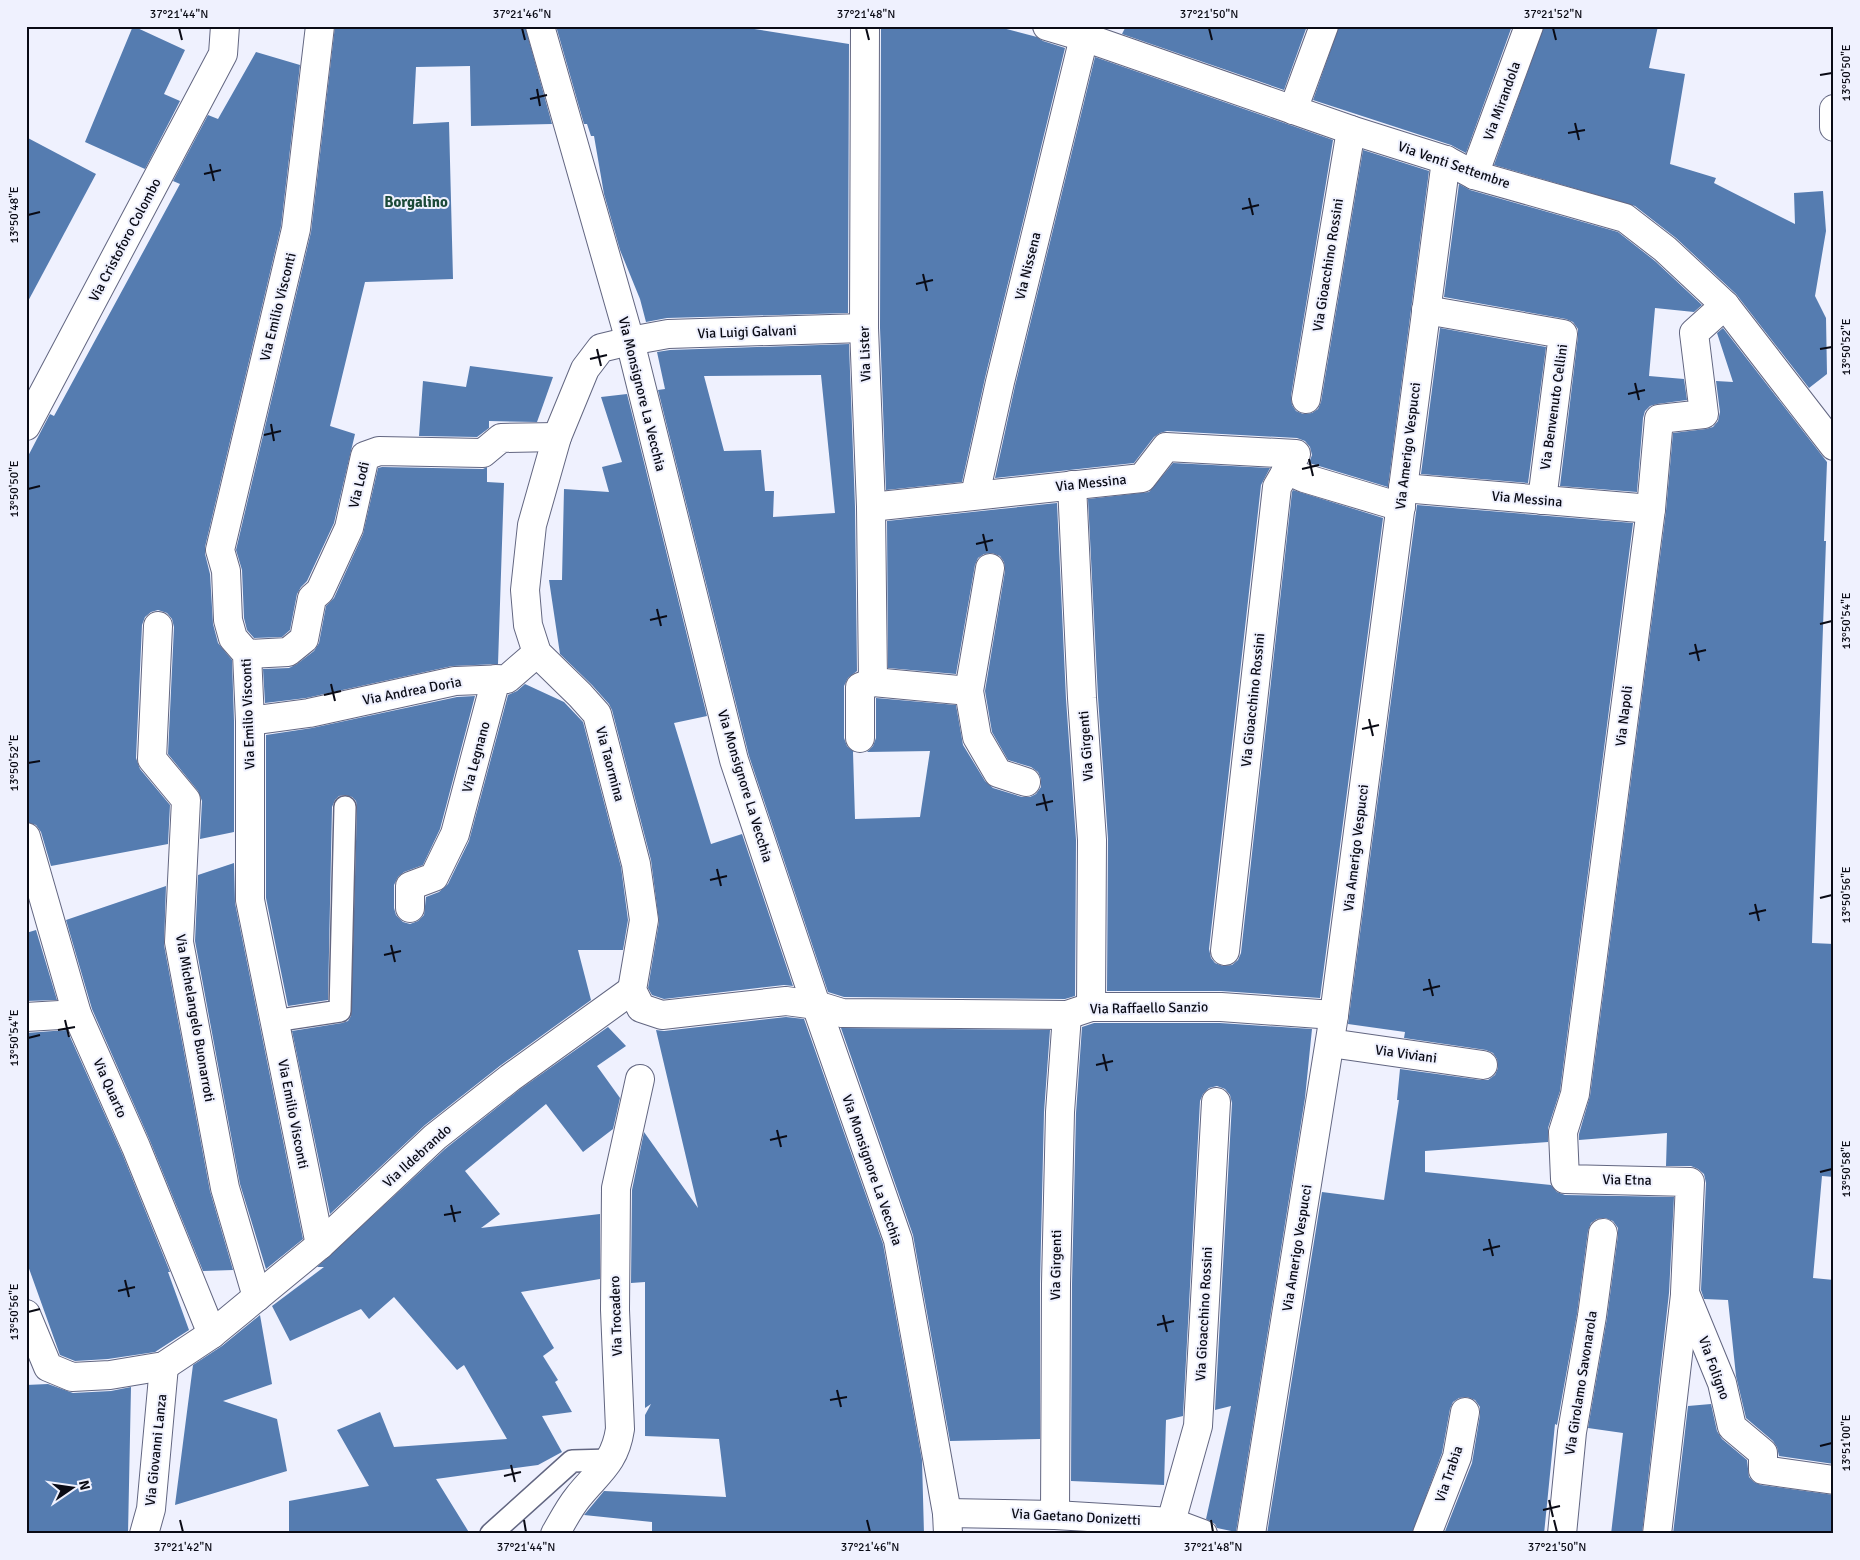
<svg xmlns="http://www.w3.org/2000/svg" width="1860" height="1560" viewBox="0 0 1860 1560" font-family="Signika,sans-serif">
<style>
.building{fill:#557cb0;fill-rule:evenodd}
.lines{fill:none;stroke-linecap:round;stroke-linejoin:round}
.lane-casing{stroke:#626681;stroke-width:24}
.street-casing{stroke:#626681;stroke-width:30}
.lane{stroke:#fff;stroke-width:21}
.street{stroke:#fff;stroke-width:28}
.ticks{fill:none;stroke:#0a0b15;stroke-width:2}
.labels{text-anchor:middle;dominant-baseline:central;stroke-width:4;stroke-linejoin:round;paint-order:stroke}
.street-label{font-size:14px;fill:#0a0b15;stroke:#eff1fe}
.neighbourhood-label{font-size:15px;font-weight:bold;fill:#1b4a38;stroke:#eff1fe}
.neatline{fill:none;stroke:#0a0b15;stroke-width:2}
.ticks-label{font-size:12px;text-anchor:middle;fill:#0a0b15}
</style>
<rect width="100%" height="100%" fill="#eff1fe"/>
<g class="building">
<polygon points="133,26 185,50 164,94 180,101 145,169 85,142"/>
<polygon points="335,26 525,26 552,124 471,126 470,66 416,67 413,124 449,122 453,279 365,282 330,426 355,434 334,523 307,581 301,587 297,594 290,630 282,637 254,638 247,630 244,618 242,570 236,550 311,232"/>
<polygon points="556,26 735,26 849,44 848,313 667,318 646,322 640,299 620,250 604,194 594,136 591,136 587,124 584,124"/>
<polygon points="881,26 995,26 1037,37 1043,41 1065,48 985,378 962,482 886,490 880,328"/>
<polygon points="1126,26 1307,26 1284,90 1122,34"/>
<polygon points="1339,26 1512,26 1466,153 1451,145 1313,100"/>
<polygon points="1544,26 1658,26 1649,68 1685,74 1670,164 1716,178 1714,183 1795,224 1794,193 1823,191 1826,231 1815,296 1826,318 1827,374 1809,388 1736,294 1676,238 1635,206 1494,165"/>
<polygon points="256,52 300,65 281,226 205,547 205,554 210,574 213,624 218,643 232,660 234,721 234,832 200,839 202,801 198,791 168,754 174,627 172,619 167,613 158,610 151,612 145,617 142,625 136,758 140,769 170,805 168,844 51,866 41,832 36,825 26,822 26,460 50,414 54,416 180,184 173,181 208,115 218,119"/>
<polygon points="1095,57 1333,140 1291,396 1292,405 1296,411 1303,414 1312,413 1318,409 1321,402 1363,150 1429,171 1388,487 1309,463 1312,455 1310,447 1305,441 1297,438 1167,431 1160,433 1154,437 1134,463 995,478 1015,386"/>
<polygon points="26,137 96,174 26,305"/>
<polygon points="1459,184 1470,190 1618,232 1655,261 1702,305 1694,312 1655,308 1649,376 1684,379 1687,400 1657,404 1650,406 1645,411 1643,418 1637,492 1560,486 1578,336 1578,329 1573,322 1566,319 1444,297"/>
<polygon points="1440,328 1546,347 1528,483 1421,474"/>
<polygon points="1723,328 1827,462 1824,541 1826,541 1812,943 1834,944 1834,1177 1822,1176 1813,1278 1834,1280 1834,1464 1779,1456 1777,1447 1773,1441 1746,1418 1736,1376 1728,1300 1704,1299 1701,1290 1706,1183 1704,1174 1698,1169 1691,1166 1666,1166 1667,1133 1579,1140 1579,1134 1590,1096 1666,511 1673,433 1706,429 1713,427 1718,421 1720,412 1716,381 1733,382 1717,333"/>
<path d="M849,344L855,507L857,671L848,678L844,686V738L847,746L854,752H853L855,819L920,817L930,751L867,752L873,746L876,738V698L956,705L963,745L985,781L993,788L1022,797H1030L1036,794L1041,787V779L1038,772L1031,767L1008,760L992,732L985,691L1005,571L1004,562L1000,556L992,553L984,554L978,558L975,565L956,674L888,668L887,521L1057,503L1066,699L1076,840L1075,996L1065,999L844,997L828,992L749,756L658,390L665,389L657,352L670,350ZM821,375L835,513L773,517L774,491H765L761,450L724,451L704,376Z"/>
<polygon points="470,366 553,377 537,422 489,421 489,428 477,437 419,436 423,381 466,387"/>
<polygon points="627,394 707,716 674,723 711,844 742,834 793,986 784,985 664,999 652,995 648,988 659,922 651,860 612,710 609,704 592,685 560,654 549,580 562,580 564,489 609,492 602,467 622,462 601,397"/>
<polygon points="1173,463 1270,468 1261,485 1209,949 1211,958 1215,963 1223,966 1232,965 1238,960 1241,953 1292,492 1293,490 1383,518 1320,998 1221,991 1107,991 1108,839 1098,697 1088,499 1149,492"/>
<polygon points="382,467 483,469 487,467 487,482 504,483 498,664 452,666 306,698 265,703 263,669 289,668 297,664 314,651 319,643 326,606 334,598 363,534 378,468"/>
<polygon points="1417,505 1633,523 1560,1091 1548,1128 1548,1142 1425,1151 1425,1172 1551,1185 1557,1192 1565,1195 1674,1197 1669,1293 1642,1534 1611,1534 1623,1433 1588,1428 1607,1318 1618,1235 1618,1228 1613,1221 1605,1218 1597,1219 1591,1223 1588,1231 1577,1314 1557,1425 1555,1424 1544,1534 1444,1534 1472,1463 1480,1415 1480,1407 1475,1400 1467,1397 1459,1398 1453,1402 1450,1409 1442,1453 1412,1534 1267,1534 1322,1192 1384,1200 1399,1100 1397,1100 1400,1069 1481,1080 1488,1080 1495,1075 1498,1068 1497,1059 1493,1053 1486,1050 1404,1038 1405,1032 1348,1024"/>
<polygon points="525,684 564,702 583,722 621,867 628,920 623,950 578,950 591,1000 501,1065 425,1125 330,1214 292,1031 342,1023 348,1021 351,1016 357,807 356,801 352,797 345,795 339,796 335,800 332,807 328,1000 288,1006 266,898 266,735 312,728 457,697 475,696 440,829 423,865 404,872 398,877 394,885 394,908 396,915 403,922 410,924 418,921 424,915 426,897 439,892 448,884 469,841 508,695 517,691"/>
<polygon points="234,863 235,903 303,1239 266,1269 240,1184 195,941 198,875"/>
<polygon points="166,886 164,945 210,1191 233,1270 203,1271 150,1141 92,1009 66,920"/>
<polygon points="36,930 57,1000 26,1001 26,933"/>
<polygon points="786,1017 804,1019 883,1244 922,1460 924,1534 652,1534 652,1522 584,1515 604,1491 726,1497 719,1439 645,1436 645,1415 651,1404 645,1408 645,1282 631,1283 632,1190 644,1132 698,1208 656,1030 664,1031"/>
<polygon points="1094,1023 1220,1023 1312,1029 1305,1098 1236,1532 1217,1528 1215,1524 1206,1519 1231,1406 1215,1410 1232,1103 1230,1095 1225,1089 1217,1086 1209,1088 1203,1094 1200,1101 1183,1416 1166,1420 1164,1485 1071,1481 1072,1284 1076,1113 1082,1027"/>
<polygon points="608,1027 626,1046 597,1066 620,1098 613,1129 583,1152 546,1104 465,1171 500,1214 481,1228 600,1214 600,1279 521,1292 554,1348 543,1356 558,1380 555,1382 572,1412 542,1416 562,1452 538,1465 436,1479 470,1534 289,1534 289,1501 369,1486 337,1430 380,1412 394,1447 507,1439 464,1365 457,1370 394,1297 369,1319 361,1309 290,1341 272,1306 324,1267 317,1267 445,1149 519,1090"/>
<polygon points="841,1028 1050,1030 1044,1112 1040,1284 1040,1439 950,1441 913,1235"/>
<polygon points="67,1030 122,1153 170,1272 168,1272 189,1330 155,1352 108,1359 75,1361 60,1355 27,1263 26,1033"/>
<polygon points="260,1315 272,1384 223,1401 277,1419 287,1471 175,1505 193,1365 222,1346"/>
<polygon points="48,1384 73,1393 111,1391 131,1387 128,1534 26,1534 26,1385"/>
<polygon points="1711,1404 1717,1431 1722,1439 1747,1460 1749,1477 1754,1482 1761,1485 1834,1495 1834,1534 1673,1534 1688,1406"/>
</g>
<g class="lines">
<g class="lane-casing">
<g id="lane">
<polyline points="274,1021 340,1011 345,807"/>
<polyline points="491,1534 572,1461 611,1460"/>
</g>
</g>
<g class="street-casing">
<g id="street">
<polyline points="540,26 630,341 734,760 816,1005 898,1240 947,1513 948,1534"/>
<polyline points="1047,26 1084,37 1351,130 1446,160 1474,175 1625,218 1665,249 1725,305 1834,446"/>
<polyline points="1834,109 1834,127"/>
<polyline points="1293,110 1324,26"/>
<polyline points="1474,175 1529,26"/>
<polyline points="1725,305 1694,333 1704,414 1659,419 1651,509 1575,1094 1563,1132 1565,1179 1690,1182 1685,1293 1722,1383 1732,1427 1763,1453 1763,1470 1834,1480"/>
<polyline points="1426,310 1563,334 1542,500"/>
<polyline points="864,328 668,334 630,341 601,348 585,369 557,437 532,525 525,590 528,625 537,653 580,695 597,714 636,864 644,920 632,990 641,1008 662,1015 786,1001 816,1005 842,1013 1067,1015 1091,1007 1221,1007 1334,1015"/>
<polyline points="1306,399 1351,130"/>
<polyline points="26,426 223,54 225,26"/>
<polyline points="1286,470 1304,478 1401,507"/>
<polyline points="1072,485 1082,698 1092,840 1091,1007"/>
<polyline points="1403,488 1651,509"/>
<polyline points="975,495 1000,382 1084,37"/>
<polyline points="871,507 1142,478 1166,447 1296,454 1277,487 1225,951"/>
<polyline points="990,568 969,691 977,737 998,773 1026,782"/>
<polyline points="158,626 152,759 186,800 179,942 225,1188 257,1297"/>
<polyline points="247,654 288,652 304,639 312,598 320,591 349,528 365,456 379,451 483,453 501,438 557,437"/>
<polyline points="873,682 969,691"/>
<polyline points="250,721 309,713 455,681 507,679 537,653"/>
<polyline points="860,738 860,687 873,682 871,507 864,328 865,26"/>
<polyline points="26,837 77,1014 136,1147 212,1334"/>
<polyline points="410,908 410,886 434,877 455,834 496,679"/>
<polyline points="26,1017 77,1014"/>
<polyline points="1330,1043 1483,1065"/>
<polyline points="320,1245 250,900 250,721 247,654 233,638 228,620 226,571 220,550 296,229 320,26"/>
<polyline points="26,1314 48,1367 72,1377 110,1375 164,1366 212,1334 320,1245 435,1137 510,1078 632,990"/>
<polyline points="947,1513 1055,1515 1171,1522 1203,1534"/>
<polyline points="1055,1515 1056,1284 1060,1112 1067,1015"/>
<polyline points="1171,1522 1198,1426 1216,1102"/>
<polyline points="144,1534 151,1509 164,1366"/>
<path d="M555,1534C562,1522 569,1508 578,1497C598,1472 615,1463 620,1429L615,1310L616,1188L640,1079"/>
<polyline points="1251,1534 1334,1015 1446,160"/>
<polyline points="1427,1534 1457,1457 1465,1412"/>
<polyline points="1562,1534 1572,1432 1592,1316 1603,1233"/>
<polyline points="1657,1534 1685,1295"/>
</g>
</g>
<use href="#lane" class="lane"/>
<use href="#street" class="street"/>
</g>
<path class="ticks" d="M179,28L182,40M522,28L525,40M866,28L869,40M1209,28L1212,40M1553,28L1556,40M1820,75L1832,73M537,89L540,106M530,99L547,95M1575,123L1579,140M1568,133L1585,130M210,164L214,181M204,174L221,170M1249,198L1253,215M1242,209L1259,205M28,215L40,212M923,274L927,291M916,284L933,280M597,349L601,366M1820,349L1832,347M590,359L607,355M1635,383L1639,400M1628,394L1645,390M271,424L274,441M264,435L281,431M1309,459L1313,476M1302,469L1319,465M28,489L40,486M983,534L987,551M976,544L993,540M657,609L661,626M650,620L667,616M1820,624L1832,621M1695,644L1699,661M1689,654L1706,650M331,684L335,701M324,695L341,691M1369,719L1373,736M1362,729L1379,725M28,763L40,761M1043,794L1047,811M1036,805L1053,801M717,869L721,886M710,880L727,876M1820,898L1832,895M1755,904L1759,921M1749,914L1766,910M391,945L395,962M384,955L401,951M1429,979L1433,996M1423,990L1440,986M65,1020L69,1037M58,1030L75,1027M28,1038L40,1035M1103,1054L1107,1071M1096,1065L1113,1061M777,1130L781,1147M770,1140L787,1136M1820,1172L1832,1169M451,1205L455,1222M444,1215L461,1212M1489,1239L1493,1256M1483,1250L1500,1246M125,1280L129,1297M118,1291L135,1287M28,1312L40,1309M1163,1315L1167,1332M1157,1325L1174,1321M837,1390L841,1407M830,1400L847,1397M1820,1446L1832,1443M511,1465L515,1482M504,1476L521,1472M1549,1500L1553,1517M1543,1510L1560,1506M180,1520L183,1532M524,1520L526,1532M867,1520L870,1532M1211,1520L1213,1532M1554,1520L1557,1532"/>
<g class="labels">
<g class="street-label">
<text transform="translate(1502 101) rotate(-70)">Via Mirandola</text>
<text transform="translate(1454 165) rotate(19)">Via Venti Settembre</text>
<text transform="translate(125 240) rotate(-62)">Via Cristoforo Colombo</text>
<text transform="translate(1328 265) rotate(-81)">Via Gioacchino Rossini</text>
<text transform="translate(1028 266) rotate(-76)">Via Nissena</text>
<text transform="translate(278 307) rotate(-76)">Via Emilio Visconti</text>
<text transform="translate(747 332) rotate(-2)">Via Luigi Galvani</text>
<text transform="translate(865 354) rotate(-92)">Via Lister</text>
<text transform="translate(642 394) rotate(76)">Via Monsignore La Vecchia</text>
<text transform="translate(1554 407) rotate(-82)">Via Benvenuto Cellini</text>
<text transform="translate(1408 446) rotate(-83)">Via Amerigo Vespucci</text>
<text transform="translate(1091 483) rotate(-6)">Via Messina</text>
<text transform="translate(359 485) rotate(-76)">Via Lodi</text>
<text transform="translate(1527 499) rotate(5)">Via Messina</text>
<text transform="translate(412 691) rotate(-11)">Via Andrea Doria</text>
<text transform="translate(1253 700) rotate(-84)">Via Gioacchino Rossini</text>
<text transform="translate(248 714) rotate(-92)">Via Emilio Visconti</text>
<text transform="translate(1624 716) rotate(-83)">Via Napoli</text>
<text transform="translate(1086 746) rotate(-94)">Via Girgenti</text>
<text transform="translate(476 757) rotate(-75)">Via Legnano</text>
<text transform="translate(610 764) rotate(75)">Via Taormina</text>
<text transform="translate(745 786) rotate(73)">Via Monsignore La Vecchia</text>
<text transform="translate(1356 848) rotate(-83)">Via Amerigo Vespucci</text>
<text transform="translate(1149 1008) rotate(-1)">Via Raffaello Sanzio</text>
<text transform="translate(195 1018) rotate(80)">Via Michelangelo Buonarroti</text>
<text transform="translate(1406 1054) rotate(8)">Via Viviani</text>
<text transform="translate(110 1088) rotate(66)">Via Quarto</text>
<text transform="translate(293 1114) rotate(79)">Via Emilio Visconti</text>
<text transform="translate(417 1156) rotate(-42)">Via Ildebrando</text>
<text transform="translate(872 1170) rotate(71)">Via Monsignore La Vecchia</text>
<text transform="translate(1627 1180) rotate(1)">Via Etna</text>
<text transform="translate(1297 1248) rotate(-81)">Via Amerigo Vespucci</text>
<text transform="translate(1056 1265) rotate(-89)">Via Girgenti</text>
<text transform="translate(1204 1314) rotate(-87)">Via Gioacchino Rossini</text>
<text transform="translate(616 1316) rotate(-92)">Via Trocadero</text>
<text transform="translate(1714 1368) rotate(70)">Via Foligno</text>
<text transform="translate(1581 1383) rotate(-81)">Via Girolamo Savonarola</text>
<text transform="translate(156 1450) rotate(-84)">Via Giovanni Lanza</text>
<text transform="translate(1449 1474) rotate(-71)">Via Trabia</text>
<text transform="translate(1076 1517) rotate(3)">Via Gaetano Donizetti</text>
</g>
<g class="neighbourhood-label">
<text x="416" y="202">Borgalino</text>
</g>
</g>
<rect width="1860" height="1560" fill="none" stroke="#eff1fe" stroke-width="55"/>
<g transform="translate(72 1488) rotate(77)" stroke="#eff1fe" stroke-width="4" paint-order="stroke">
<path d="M0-4L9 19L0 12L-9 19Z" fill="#0a0b15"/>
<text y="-8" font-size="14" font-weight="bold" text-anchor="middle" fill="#0a0b15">N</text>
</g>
<rect x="28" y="28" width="1804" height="1504" class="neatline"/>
<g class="ticks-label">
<text x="179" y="18">37°21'44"N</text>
<text x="522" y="18">37°21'46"N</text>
<text x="866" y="18">37°21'48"N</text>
<text x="1209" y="18">37°21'50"N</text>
<text x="1553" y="18">37°21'52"N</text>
<text transform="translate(1846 73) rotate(-90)" y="4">13°50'50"E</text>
<text transform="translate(14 215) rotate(-90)" y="4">13°50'48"E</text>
<text transform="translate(1846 347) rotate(-90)" y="4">13°50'52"E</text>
<text transform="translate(14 489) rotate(-90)" y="4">13°50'50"E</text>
<text transform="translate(1846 621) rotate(-90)" y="4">13°50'54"E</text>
<text transform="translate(14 763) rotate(-90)" y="4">13°50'52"E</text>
<text transform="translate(1846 895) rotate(-90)" y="4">13°50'56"E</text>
<text transform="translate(14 1038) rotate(-90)" y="4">13°50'54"E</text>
<text transform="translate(1846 1169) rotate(-90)" y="4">13°50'58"E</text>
<text transform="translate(14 1312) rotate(-90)" y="4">13°50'56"E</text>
<text transform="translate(1846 1443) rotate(-90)" y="4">13°51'00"E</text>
<text x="183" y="1551">37°21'42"N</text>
<text x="526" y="1551">37°21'44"N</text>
<text x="870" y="1551">37°21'46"N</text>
<text x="1213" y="1551">37°21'48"N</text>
<text x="1557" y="1551">37°21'50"N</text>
</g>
</svg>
